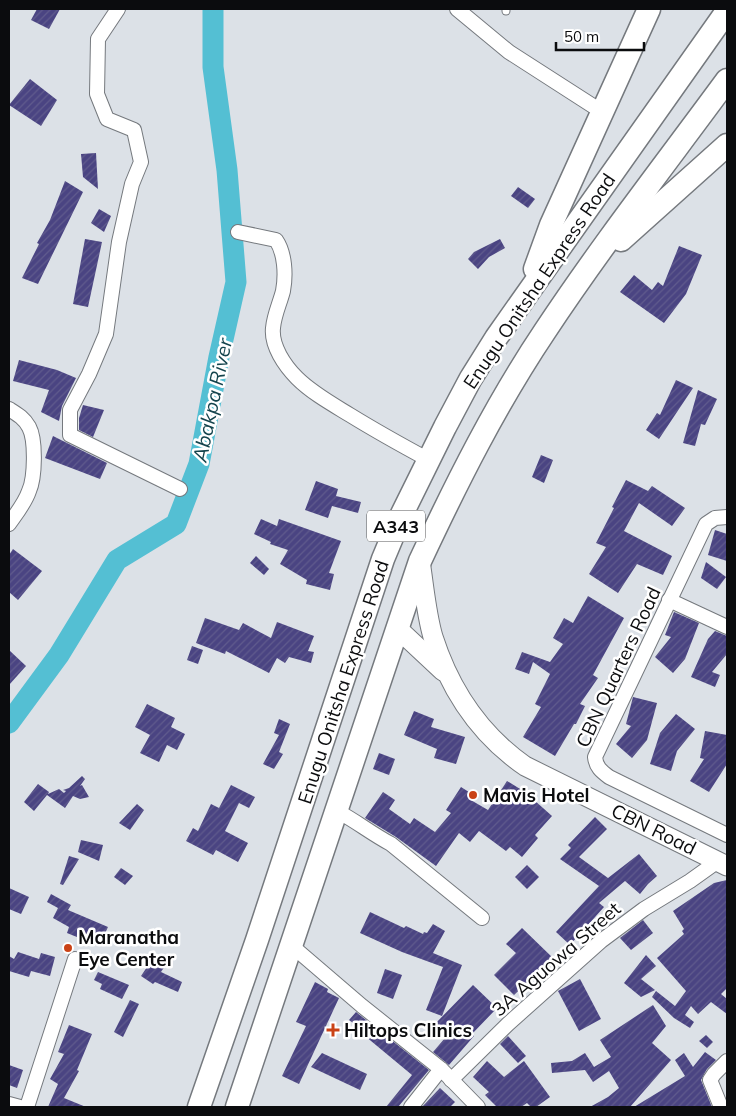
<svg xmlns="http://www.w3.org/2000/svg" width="736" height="1116" viewBox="0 0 736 1116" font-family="Mulish,sans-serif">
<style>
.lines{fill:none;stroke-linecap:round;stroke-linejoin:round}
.river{stroke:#54bfd3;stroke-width:21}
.building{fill:url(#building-hatch)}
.service-casing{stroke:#75797e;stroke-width:9}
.minor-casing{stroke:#75797e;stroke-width:16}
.secondary-casing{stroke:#75797e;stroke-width:21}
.trunk-casing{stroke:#75797e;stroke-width:25}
.service{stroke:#fff;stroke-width:7}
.minor{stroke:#fff;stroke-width:14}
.secondary{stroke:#fff;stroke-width:19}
.trunk{stroke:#fff;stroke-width:22}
.poi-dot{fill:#ca4216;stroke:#fff;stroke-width:2}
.labels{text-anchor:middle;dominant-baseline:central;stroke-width:5;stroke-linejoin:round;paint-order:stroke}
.shield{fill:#fff;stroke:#545556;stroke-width:1}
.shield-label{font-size:18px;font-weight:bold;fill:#0b0c0e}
.street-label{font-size:19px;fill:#0b0c0e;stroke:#fff}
.poi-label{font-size:19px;font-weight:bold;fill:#0b0c0e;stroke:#fff;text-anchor:start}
.water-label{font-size:20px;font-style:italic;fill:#14444d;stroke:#fff}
</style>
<defs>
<pattern id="building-hatch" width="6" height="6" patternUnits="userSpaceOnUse" patternTransform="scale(1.25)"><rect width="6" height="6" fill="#4a4482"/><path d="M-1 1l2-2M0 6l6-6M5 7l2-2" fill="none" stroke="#605b8d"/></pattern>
</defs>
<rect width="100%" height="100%" fill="#dce1e7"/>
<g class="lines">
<polyline class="river" points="9,723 59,655 117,560 176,524 199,464 219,357 236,282 227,170 213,67 213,9"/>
</g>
<g class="building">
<polygon points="37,9 60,9 49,29 31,20"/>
<polygon points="30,79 57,100 41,126 9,105"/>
<polygon points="96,153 98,189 83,177 81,154"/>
<polygon points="65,181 83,192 38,284 22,278 39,244 37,243 50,220"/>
<polygon points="518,187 535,199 528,208 511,196"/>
<polygon points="99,209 111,216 104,232 91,223"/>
<polygon points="85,239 102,242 88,307 73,304"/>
<polygon points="500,239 505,248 489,257 478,269 468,259 474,252"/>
<polygon points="679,246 702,255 686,294 664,323 620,292 634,275 652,290 658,282 663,286"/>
<polygon points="19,360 57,370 76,378 62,406 59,421 41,412 49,390 13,381"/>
<polygon points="676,380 693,388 659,439 646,430 657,413 660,415"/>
<polygon points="698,390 717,399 705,425 701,424 695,446 683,443"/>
<polygon points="83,405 104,410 93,437 79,430 79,418"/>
<polygon points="53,436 107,463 100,479 45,458"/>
<polygon points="541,455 553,460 544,483 532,477"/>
<polygon points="626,480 648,491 652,486 685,508 672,526 639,503 624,531 672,556 663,575 637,564 618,593 589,574 606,547 596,543 614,508 612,507"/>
<polygon points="316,481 338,489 336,496 361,502 358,513 332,506 328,518 305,510"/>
<polygon points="261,519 277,526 279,519 341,541 329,573 334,574 330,590 306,584 307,580 280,564 288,550 270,544 271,542 254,534"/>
<polygon points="715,530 727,534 727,561 708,555"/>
<polygon points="13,549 42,571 18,600 9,592 9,555"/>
<polygon points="256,556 269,569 264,575 250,563"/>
<polygon points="706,562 726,577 717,589 701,578"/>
<polygon points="588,596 624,618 593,675 598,678 580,704 585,706 576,724 574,724 555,756 523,737 541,707 535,704 550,674 533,662 529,674 515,669 522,652 550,662 563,644 553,638 564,618 573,623"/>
<polygon points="674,612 699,623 685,659 673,673 655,657 671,637 665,635"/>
<polygon points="205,618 239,630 243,623 271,638 277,622 314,636 308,651 314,652 311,663 289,657 285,663 277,658 269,673 226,651 225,654 196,643"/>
<polygon points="715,631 727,636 727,654 712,672 720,675 715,687 691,677 708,639"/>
<polygon points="192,646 203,650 198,664 187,660"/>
<polygon points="9,650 26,666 9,685"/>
<polygon points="633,697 657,703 647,740 632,758 616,744 631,726 626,724"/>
<polygon points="147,704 175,718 171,727 185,734 177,750 167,745 159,762 140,753 150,735 135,727"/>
<polygon points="414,711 434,719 431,727 465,737 456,764 434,758 437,749 404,735"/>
<polygon points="676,714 695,729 677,751 671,771 650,764 660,733"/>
<polygon points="279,719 290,724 279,752 283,754 274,769 263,764 279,735 274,733"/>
<polygon points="705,731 727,735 727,764 709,792 690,781 704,759 700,758"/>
<polygon points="379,753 395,759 389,775 373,769"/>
<polygon points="82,776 85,779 80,786 82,785 89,797 80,799 73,796 65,808 47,795 34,811 24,802 38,784 49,792 48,794 59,789 64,793 66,791 63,790 69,788"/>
<polygon points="507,781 525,792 552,816 535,835 538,838 522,857 510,847 506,851 479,831 470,842 459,833 436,866 396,837 365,818 383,792 395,800 389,809 410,824 414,818 435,832 451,813 446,810 461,787 472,794 469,799 488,810"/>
<polygon points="231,785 255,797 249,808 239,803 225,831 248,843 238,862 216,850 213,855 186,841 193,828 198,831 211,804 219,808"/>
<polygon points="137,804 144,810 130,830 119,823"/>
<polygon points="595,817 607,829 579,857 608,878 639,854 657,876 648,884 640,894 625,881 599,903 604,907 570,945 556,932 599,886 560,859 571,848 568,845"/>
<polygon points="81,840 103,845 99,861 78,852"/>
<polygon points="69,856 79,859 63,885 60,884"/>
<polygon points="527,865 539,877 527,889 515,877"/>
<polygon points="121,868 133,876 125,885 114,877"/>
<polygon points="727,880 727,988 721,994 727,999 727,1014 711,1002 698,1014 691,1006 685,1015 694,1022 690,1028 674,1018 652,997 656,991 675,1006 686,991 657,958 684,934 682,931 684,929 673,911 714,883"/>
<polygon points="9,888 29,897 21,914 9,909"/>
<polygon points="51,894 71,905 68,910 108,927 99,946 67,933 69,927 53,918 58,908 47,902"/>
<polygon points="370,912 404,928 406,926 423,934 424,932 427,933 433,924 445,931 433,953 462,965 442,1016 426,1010 443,967 402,952 360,933"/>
<polygon points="643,920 653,933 631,950 620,938"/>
<polygon points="522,928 553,958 514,995 494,975 516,953 506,944"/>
<polygon points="18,952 39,959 41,953 55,957 50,976 31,971 29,977 9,971 9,956 14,959"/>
<polygon points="155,955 167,963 161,972 182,982 178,992 155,982 153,984 141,976"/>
<polygon points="646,955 656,966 641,979 655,990 641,997 624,983"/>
<polygon points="385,969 402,975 393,999 377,993"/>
<polygon points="98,972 129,985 122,999 100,989 102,984 94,980"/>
<polygon points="580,979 601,1019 579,1031 558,991"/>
<polygon points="315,982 328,989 327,992 339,998 299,1084 282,1076 306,1026 296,1022"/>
<polygon points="473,985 497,1008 472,1034 474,1036 449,1065 433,1052 451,1031 434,1025"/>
<polygon points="130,1000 139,1004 123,1037 114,1032"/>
<polygon points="653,1005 666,1026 652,1043 671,1060 630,1107 590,1107 608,1097 619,1088 609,1071 593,1082 585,1070 552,1073 551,1063 572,1061 585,1053 594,1067 611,1057 600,1040"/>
<polygon points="356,1012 429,1070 398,1107 386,1107 412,1075 359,1031 361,1029 349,1020"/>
<polygon points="69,1025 92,1034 77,1070 79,1071 64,1098 86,1107 48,1107 58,1084 50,1079 64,1054 58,1052"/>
<polygon points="706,1035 713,1042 707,1048 699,1041"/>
<polygon points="508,1036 526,1056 518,1063 500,1044"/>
<polygon points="705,1052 716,1060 707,1069 701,1080 712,1107 634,1107 685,1076 675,1060 684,1053 693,1067"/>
<polygon points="322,1053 367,1074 360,1090 311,1067"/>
<polygon points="487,1061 504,1077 524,1061 550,1097 536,1107 531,1107 527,1103 521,1107 497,1107 485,1095 489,1092 473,1077"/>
<polygon points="9,1065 23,1070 17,1088 9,1085"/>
<polygon points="440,1088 455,1102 450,1107 422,1107"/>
</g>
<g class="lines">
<g class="service-casing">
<polyline id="service" points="506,11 506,9"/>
</g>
<g class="minor-casing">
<g id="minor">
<polyline points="118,9 98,39 97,94 107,119 134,130 141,162 132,184 119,242 106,334 89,374 70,410 70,435 180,489"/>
<polyline points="457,9 509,52 593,106"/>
<path d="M238,232L276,240C285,253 286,275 283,291C280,303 274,315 273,328C271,346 285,366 297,378C312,393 332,404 350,415C376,431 403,446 429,460"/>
<path d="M9,409C17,414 24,418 29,427C36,440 35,478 29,491C25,503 16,514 9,524"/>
<path d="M727,517L715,518L706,524L595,757C596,767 601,771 609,777L727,835"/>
<polyline points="669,600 727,627"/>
<path d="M337,811C356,821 372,834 391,844L482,918"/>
<polyline points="292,946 362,1006 441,1069 478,1107"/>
<polyline points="451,1080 508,1024 601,941 644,909 690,881 718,861"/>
<polyline points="9,1104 20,1107"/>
<polyline points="27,1107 75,959"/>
<polyline points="411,1107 441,1069"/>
<polyline points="721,1107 710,1080 714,1074 727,1061"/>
</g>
</g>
<g class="secondary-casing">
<g id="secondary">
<path d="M420,561C424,586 426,613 433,637C450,690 479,734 525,766L727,866"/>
<polyline points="397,628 443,671"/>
</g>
</g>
<g class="trunk-casing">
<g id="trunk">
<polyline points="621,240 727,145"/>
<polyline points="535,269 551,225 649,9"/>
<polyline points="199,1107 257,940 383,559 401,516 445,427 471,378 496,338 727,11"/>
<path d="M237,1107L420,561C457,482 496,404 545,331C602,245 666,163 727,80"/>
</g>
</g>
<use href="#service" class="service"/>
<use href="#minor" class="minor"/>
<use href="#secondary" class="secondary"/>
<use href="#trunk" class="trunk"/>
</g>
<g class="poi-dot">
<circle cx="473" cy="795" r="5"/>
<circle cx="68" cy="948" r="5"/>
<path d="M330.5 1022.5h5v5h5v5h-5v5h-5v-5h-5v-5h5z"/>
</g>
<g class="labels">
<rect class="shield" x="367" y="510.5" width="58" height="31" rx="4"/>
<g class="shield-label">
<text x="396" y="526">A343</text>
</g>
<g class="street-label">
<text transform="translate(539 281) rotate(-56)">Enugu Onitsha Express Road</text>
<text transform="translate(618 667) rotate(-65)">CBN Quarters Road</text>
<text transform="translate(343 682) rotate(-72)">Enugu Onitsha Express Road</text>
<text transform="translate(654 829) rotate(26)">CBN Road</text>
<text transform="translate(556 959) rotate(-41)">3A Aguowa Street</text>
</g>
<g class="poi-label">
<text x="483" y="795">Mavis Hotel</text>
<text x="78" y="937">Maranatha<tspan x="78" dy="22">Eye Center</tspan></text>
<text x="344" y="1030">Hiltops Clinics</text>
</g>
<g class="water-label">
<text transform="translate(212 400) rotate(-78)">Abakpa River</text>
</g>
</g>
<rect width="736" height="1116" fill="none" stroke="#0b0c0e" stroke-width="20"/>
<path d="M556 42v8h88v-8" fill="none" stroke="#0b0c0e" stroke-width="2.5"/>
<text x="564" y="42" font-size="15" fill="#0b0c0e" stroke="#ffffff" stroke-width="4" paint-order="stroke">50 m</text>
</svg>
